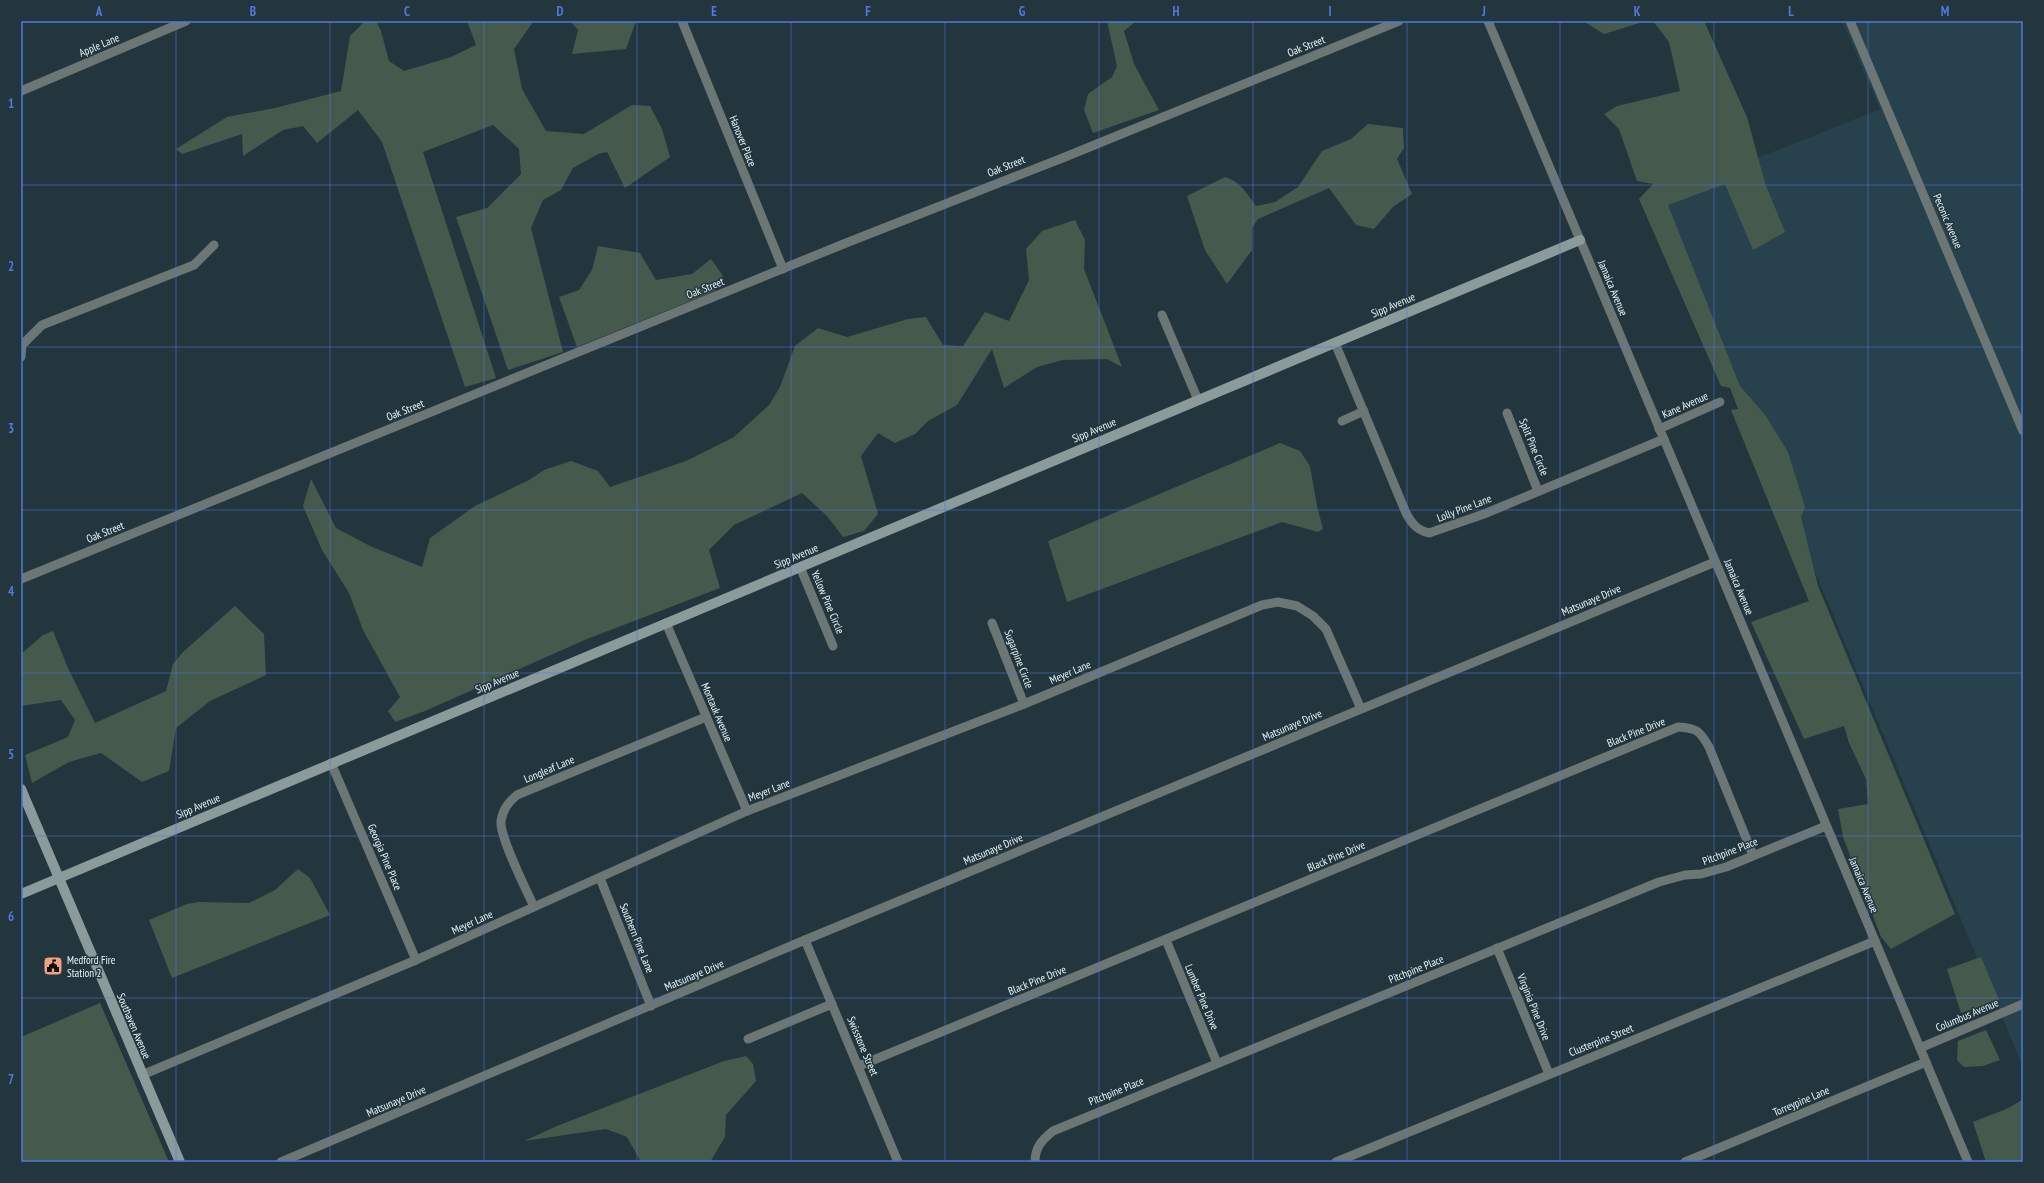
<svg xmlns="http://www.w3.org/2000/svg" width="2044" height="1183" viewBox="0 0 2044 1183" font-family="'PT Sans Narrow',sans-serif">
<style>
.built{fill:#27424d}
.green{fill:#45594d}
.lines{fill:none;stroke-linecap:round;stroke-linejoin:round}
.street{stroke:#6b7675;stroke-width:9}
.secondary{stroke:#8b9b9b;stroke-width:10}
.grid{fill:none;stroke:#5078e0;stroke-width:1;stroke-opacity:0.55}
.labels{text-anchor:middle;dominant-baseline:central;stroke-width:3;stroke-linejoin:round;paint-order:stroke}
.street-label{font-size:11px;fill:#e9f5fa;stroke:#23363e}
.poi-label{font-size:11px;fill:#e9f5fa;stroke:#23363e;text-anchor:start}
.neatline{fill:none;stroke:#5078e0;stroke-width:1.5}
.grid-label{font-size:13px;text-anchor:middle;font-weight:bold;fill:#5078e0}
</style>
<rect width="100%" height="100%" fill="#23363e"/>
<polygon class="built" points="1842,21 2023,21 2023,1067 1658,198 1880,109"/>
<g class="green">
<polygon points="365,21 376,21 381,31 389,61 404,71 451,57 476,45 467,21 539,21 533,22 514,49 522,89 546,131 584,134 632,105 650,106 662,129 670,157 625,188 607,152 598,154 573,168 561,190 543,200 531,228 563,352 508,370 456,217 487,208 521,174 519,149 493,125 423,152 496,378 465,387 382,142 358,110 317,143 303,126 283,130 243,156 242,134 182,154 176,149 227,117 275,108 341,91 350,36"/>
<polygon points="570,21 636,21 626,49 572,54 578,30"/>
<polygon points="1107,21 1136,21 1124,31 1134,64 1159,110 1093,133 1084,110 1088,94 1112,77 1117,66"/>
<polygon points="1583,21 1646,21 1604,34"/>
<polygon points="1653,21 1704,21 1747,117 1765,183 1785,232 1753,250 1725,184 1668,205 1740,386 1766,416 1788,452 1805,507 1801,517 1818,586 1955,914 1891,949 1881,937 1843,837 1838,809 1868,804 1866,779 1849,743 1844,726 1804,739 1751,622 1809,601 1731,410 1738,409 1730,388 1721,386 1639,199 1653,184 1637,181 1619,129 1604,114 1617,106 1680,91 1669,42"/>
<path d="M1368,124L1403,128L1404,148L1397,159L1412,194L1393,207L1374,229L1356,225L1329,188L1258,219L1252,228V250L1227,284L1205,250L1187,196L1225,177C1240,181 1247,194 1256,206L1275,202L1298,187L1322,151L1351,139Z"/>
<polygon points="1075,220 1085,240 1084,269 1122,367 1107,359 1063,360 1037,367 1004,388 992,349 957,405 928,421 915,434 895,443 878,433 861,456 878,514 864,531 843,537 827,516 802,493 734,525 709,550 720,588 587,639 425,711 395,722 388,711 400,697 363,630 349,593 322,550 303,506 311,479 336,528 370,546 422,567 430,538 475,506 529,480 544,470 571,461 598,471 610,487 686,461 734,437 769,405 780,387 795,346 818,328 847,337 908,319 926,317 943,345 963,346 985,312 1009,321 1029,280 1026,249 1042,231"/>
<polygon points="598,246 640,253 656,280 692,274 711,259 723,276 715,291 577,347 559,297 579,290 592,270"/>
<polygon points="1280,443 1300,451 1310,466 1317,506 1323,529 1318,532 1282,522 1067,602 1048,541"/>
<polygon points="235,606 264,634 266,675 210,701 176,728 169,771 142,782 101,753 69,762 32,783 25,755 68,737 75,720 61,700 21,706 21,654 43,635 53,631 68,668 95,723 166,691 173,664 183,652"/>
<polygon points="298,869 310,878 330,915 172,978 149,920 187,904 198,902 249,903 275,890"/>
<polygon points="1981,957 1999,1000 1961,1013 1947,969"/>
<polygon points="100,1003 169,1162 21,1162 21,1037"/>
<polygon points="1986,1030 2000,1060 1983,1066 1964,1067 1957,1060 1958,1041"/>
<polygon points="746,1056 753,1064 756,1081 726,1115 725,1137 710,1162 641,1162 627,1137 606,1129 524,1141 557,1126 724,1061"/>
<path d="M2023,1099V1162H1986L1973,1122C1991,1114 2007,1111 2023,1099Z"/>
</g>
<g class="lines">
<g class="street">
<polyline points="682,21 783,269"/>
<polyline points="1488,21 1968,1162"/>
<polyline points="1850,21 2023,431"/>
<polyline points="21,91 186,21"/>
<polyline points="1162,315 1198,400"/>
<path d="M1335,343L1406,513C1412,524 1417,530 1429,533L1484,514L1664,439"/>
<polyline points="21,357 22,345 42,325 194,265 214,245"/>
<polyline points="1507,413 1538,491"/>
<polyline points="1342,421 1364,411"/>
<polyline points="1659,429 1720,402"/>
<polyline points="800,567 833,646"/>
<polyline points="21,579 846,243 1065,157 1399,21"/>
<polyline points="666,623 747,811"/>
<polyline points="992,623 1024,704"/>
<polyline points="331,763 416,960"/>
<polyline points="600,878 651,1006"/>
<path d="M534,907C527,891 499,836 501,821C503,809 508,803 517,795L706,717"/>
<polyline points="805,940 898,1162"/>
<polyline points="1166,940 1217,1063"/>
<polyline points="1497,948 1549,1074"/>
<polyline points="748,1039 832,1004"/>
<polyline points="1920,1048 2023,1004"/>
<path d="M859,1066L1678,727C1697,728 1700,731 1709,747L1753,855"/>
<polyline points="142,1075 416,960 747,811 1024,704 1262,605 1278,602 1297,606 1313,616 1326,629 1361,709"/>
<polyline points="281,1162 805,940 1715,562"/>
<path d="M1035,1162C1035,1147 1042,1140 1053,1131L1659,882L1685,875L1701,874L1726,867L1826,826"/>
<polyline points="1336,1162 1875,941"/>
<polyline points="1685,1162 1926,1062"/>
</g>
<g class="secondary">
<polyline points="21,789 180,1162"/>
<polyline points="21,894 1580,240"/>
</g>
</g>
<path class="grid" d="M176,21V1162M330,21V1162M484,21V1162M637,21V1162M791,21V1162M945,21V1162M1099,21V1162M1253,21V1162M1407,21V1162M1560,21V1162M1714,21V1162M1868,21V1162M21,185H2023M21,347H2023M21,510H2023M21,673H2023M21,836H2023M21,998H2023"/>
<defs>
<g id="civic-square" transform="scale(1)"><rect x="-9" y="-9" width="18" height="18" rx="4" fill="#f2a07f" stroke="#23363e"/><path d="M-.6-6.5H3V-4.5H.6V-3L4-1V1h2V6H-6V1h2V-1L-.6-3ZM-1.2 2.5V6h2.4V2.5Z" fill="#111"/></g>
</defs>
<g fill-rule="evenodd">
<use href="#civic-square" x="53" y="966"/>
</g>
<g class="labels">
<g class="street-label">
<text transform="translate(99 45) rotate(-23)">Apple Lane</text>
<text transform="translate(1306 46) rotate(-22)">Oak Street</text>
<text transform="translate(743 141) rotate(68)">Hanover Place</text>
<text transform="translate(1006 166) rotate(-22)">Oak Street</text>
<text transform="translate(1948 221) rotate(67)">Peconic Avenue</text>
<text transform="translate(705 288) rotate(-22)">Oak Street</text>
<text transform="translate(1613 288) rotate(67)">Jamaica Avenue</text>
<text transform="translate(1393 305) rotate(-23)">Sipp Avenue</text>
<text transform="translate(1685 405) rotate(-24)">Kane Avenue</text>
<text transform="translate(405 410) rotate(-22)">Oak Street</text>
<text transform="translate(1094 430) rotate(-23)">Sipp Avenue</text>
<text transform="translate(1534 447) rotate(68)">Split Pine Circle</text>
<text transform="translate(1464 508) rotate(-21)">Lolly Pine Lane</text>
<text transform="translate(105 532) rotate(-22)">Oak Street</text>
<text transform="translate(796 556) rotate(-23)">Sipp Avenue</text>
<text transform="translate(1739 587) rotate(67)">Jamaica Avenue</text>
<text transform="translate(1591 600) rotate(-23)">Matsunaye Drive</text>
<text transform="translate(828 602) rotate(67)">Yellow Pine Circle</text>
<text transform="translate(1019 659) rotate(69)">Sugarpine Circle</text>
<text transform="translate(1070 672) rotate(-23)">Meyer Lane</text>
<text transform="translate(497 681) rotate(-23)">Sipp Avenue</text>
<text transform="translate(717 712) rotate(67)">Montauk Avenue</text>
<text transform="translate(1292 725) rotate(-23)">Matsunaye Drive</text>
<text transform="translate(1636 732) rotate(-22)">Black Pine Drive</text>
<text transform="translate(549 769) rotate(-23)">Longleaf Lane</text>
<text transform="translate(769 790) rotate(-21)">Meyer Lane</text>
<text transform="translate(198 806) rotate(-23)">Sipp Avenue</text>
<text transform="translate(993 849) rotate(-23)">Matsunaye Drive</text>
<text transform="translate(1730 851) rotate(-21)">Pitchpine Place</text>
<text transform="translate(1336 856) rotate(-23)">Black Pine Drive</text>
<text transform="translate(385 857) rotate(67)">Georgia Pine Place</text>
<text transform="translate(1864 885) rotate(67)">Jamaica Avenue</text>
<text transform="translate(472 922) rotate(-24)">Meyer Lane</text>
<text transform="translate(637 938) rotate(68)">Southern Pine Lane</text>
<text transform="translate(1416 969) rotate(-22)">Pitchpine Place</text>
<text transform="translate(694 975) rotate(-23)">Matsunaye Drive</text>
<text transform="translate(1037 980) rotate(-22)">Black Pine Drive</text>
<text transform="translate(1202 997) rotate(67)">Lumber Pine Drive</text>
<text transform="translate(1534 1007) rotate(68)">Virginia Pine Drive</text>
<text transform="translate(1967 1015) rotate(-23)">Columbus Avenue</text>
<text transform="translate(134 1026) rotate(67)">Southaven Avenue</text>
<text transform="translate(1601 1040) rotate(-22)">Clusterpine Street</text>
<text transform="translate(863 1046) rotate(67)">Swisstone Street</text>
<text transform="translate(1116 1091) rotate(-22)">Pitchpine Place</text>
<text transform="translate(396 1101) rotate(-23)">Matsunaye Drive</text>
<text transform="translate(1801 1101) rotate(-23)">Torreypine Lane</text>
</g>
<g class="poi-label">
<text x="67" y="960">Medford Fire<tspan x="67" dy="13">Station 2</tspan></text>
</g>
</g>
<rect width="2044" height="1183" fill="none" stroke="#23363e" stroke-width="44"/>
<rect x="22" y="22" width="2000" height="1139" class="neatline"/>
<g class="grid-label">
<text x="99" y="16">A</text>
<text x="253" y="16">B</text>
<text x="407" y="16">C</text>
<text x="560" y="16">D</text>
<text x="714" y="16">E</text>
<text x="868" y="16">F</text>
<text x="1022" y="16">G</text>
<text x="1176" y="16">H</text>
<text x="1330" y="16">I</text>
<text x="1484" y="16">J</text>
<text x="1637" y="16">K</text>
<text x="1791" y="16">L</text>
<text x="1945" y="16">M</text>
<text x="11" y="108">1</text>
<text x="11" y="271">2</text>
<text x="11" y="433">3</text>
<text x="11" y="596">4</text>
<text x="11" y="759">5</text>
<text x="11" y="921">6</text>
<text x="11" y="1084">7</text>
</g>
</svg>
